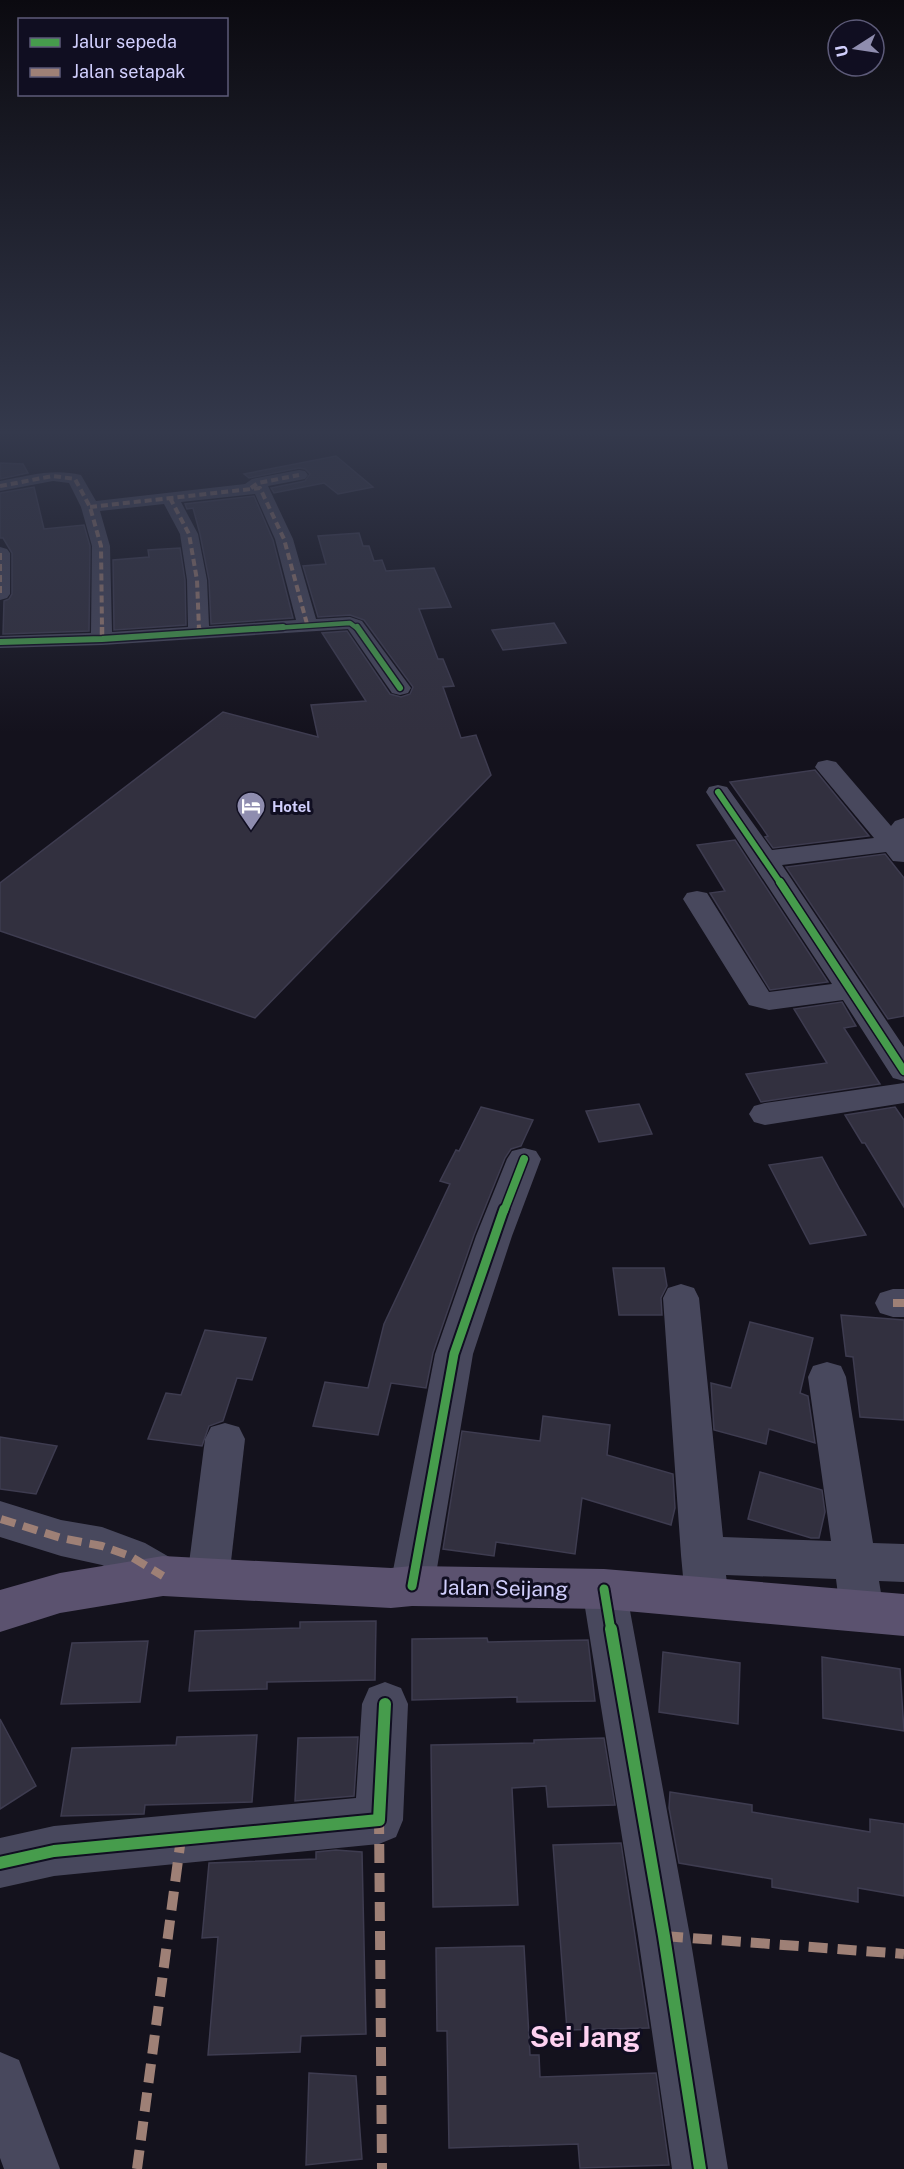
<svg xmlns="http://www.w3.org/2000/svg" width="904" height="2169" viewBox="0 0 904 2169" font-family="'Public Sans',sans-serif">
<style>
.water{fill:#0f2541}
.building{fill:#32303f;stroke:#3e3c50;stroke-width:1.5}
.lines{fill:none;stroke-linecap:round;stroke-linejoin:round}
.minor{fill:#48485d;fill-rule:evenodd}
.major{fill:#5b526f;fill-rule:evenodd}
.quiet-far3{stroke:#9e8076;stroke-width:4;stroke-dasharray:7 4;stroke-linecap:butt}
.quiet-far2{stroke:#9e8076;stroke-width:4.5;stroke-dasharray:9 4.5;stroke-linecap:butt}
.quiet-far1{stroke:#9e8076;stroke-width:8;stroke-dasharray:15 8;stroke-linecap:butt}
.quiet{stroke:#9e8076;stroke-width:10;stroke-dasharray:19 10;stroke-linecap:butt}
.cycleway-far4-casing{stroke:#100e21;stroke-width:7}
.cycleway-far3-casing{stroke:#100e21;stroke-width:9}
.cycleway-far2-casing{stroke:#100e21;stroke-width:11}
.cycleway-far1-casing{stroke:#100e21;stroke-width:13}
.cycleway-casing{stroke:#100e21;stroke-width:16}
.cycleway-far4{stroke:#469c4c;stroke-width:4.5}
.cycleway-far3{stroke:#469c4c;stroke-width:6}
.cycleway-far2{stroke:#469c4c;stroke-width:8}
.cycleway-far1{stroke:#469c4c;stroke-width:9}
.cycleway{stroke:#469c4c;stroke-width:12}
.labels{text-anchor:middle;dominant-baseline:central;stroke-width:6;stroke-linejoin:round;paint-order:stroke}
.far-poi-label{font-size:15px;font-weight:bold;fill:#d1cffd;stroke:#100e21;text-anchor:start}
.near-street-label{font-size:21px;fill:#d1cffd;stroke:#100e21}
.near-district-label{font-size:28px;font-weight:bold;fill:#fdd1f1;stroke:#100e21}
</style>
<rect width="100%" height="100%" fill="#14121d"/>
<polygon class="water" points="445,429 904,429 904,432 839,431 697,437 565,435"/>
<g class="building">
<polygon points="336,456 373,487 338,494 324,483 274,493 271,488 305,481 310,474 305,469 299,468 249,478 244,474"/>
<polygon points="0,463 23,464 28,473 0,479"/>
<polygon points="34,487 44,529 84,525 90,546 89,631 3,634 4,601 9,599 12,594 12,553 3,538 0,538 0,493"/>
<polygon points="254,496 273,540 293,618 211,624 209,580 200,534 193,508 187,509 185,504"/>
<polygon points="359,533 363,546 369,546 374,561 382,560 386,571 434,568 451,607 419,609 438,659 443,659 454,686 443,687 461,738 476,735 491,775 255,1018 0,931 0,883 223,712 318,737 311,705 366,701 322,633 347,631 390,694 401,697 410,694 413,687 364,620 350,615 318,617 303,566 326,564 318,536"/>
<polygon points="180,548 185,580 186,625 114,630 113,560 149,557 148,550"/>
<polygon points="554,623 566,643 503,650 492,630"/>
<polygon points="815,770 869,836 773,848 765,837 768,836 730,782"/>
<polygon points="735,840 828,982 770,990 710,893 725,891 697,845"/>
<polygon points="885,854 904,878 904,1016 888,1019 786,867"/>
<polygon points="842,1002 856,1026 844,1028 880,1084 761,1102 746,1074 827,1063 794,1009"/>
<polygon points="639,1104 652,1134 599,1142 586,1111"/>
<polygon points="481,1107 533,1120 521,1146 511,1149 505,1158 474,1235 433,1353 426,1388 391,1383 378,1435 313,1426 325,1382 368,1388 384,1324 450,1184 440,1181 456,1150 459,1151"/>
<polygon points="895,1107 904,1120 904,1207 865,1143 862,1143 845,1115"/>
<polygon points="822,1157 840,1190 866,1235 810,1244 769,1165"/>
<polygon points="613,1268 664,1268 667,1286 661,1298 662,1315 619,1315"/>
<polygon points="841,1315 904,1320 904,1420 860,1417 853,1357 846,1356"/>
<polygon points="750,1322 813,1338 800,1393 808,1396 815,1443 769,1429 766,1444 714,1430 711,1383 731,1388"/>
<polygon points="205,1330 266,1338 252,1380 237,1378 223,1421 209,1426 202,1446 148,1439 166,1393 181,1395"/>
<polygon points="543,1416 610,1425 607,1455 673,1474 675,1508 671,1525 582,1498 575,1554 496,1542 494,1556 443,1549 462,1431 540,1441"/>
<polygon points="0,1437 57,1446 36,1494 0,1489"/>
<polygon points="760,1472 822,1490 825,1512 819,1538 811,1538 748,1519"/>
<polygon points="376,1621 375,1680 267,1682 267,1689 189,1691 195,1631 300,1628 300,1622"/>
<polygon points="487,1638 488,1642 588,1640 595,1701 517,1702 517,1697 412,1700 412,1639"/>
<polygon points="148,1641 140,1702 61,1704 72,1643"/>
<polygon points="663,1652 740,1663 738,1724 659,1712"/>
<polygon points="822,1657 900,1669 904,1731 823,1718"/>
<polygon points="0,1719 36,1786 0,1809"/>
<polygon points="257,1735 252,1802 145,1805 144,1814 61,1816 72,1748 176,1745 177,1737"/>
<polygon points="358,1737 354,1796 295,1801 298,1738"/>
<polygon points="604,1738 615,1805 548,1807 546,1786 512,1788 518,1905 433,1907 431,1745 534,1743 534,1740"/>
<polygon points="670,1792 752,1805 752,1812 870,1832 870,1819 904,1824 904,1896 858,1888 858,1902 772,1887 772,1879 679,1863 669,1808"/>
<polygon points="621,1843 649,2028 567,2030 553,1845"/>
<polygon points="336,1850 362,1852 366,2034 301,2036 300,2052 208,2055 218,1937 202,1938 209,1863 316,1859 316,1852"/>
<polygon points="524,1946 530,2055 539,2055 540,2077 656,2073 669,2165 580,2168 578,2144 449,2148 447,2031 437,2031 436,1948"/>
<polygon points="309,2073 356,2076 362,2159 306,2165"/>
</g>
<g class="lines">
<g class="minor">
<path d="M299,470L305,471L308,475L305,479L268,486L293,539L316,619L350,617L362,621L411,688L408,693L400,695L392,693L348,629L102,645L0,648V636L91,633L92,546L81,507L69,483L53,481L0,491V481C28,476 53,468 81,475L96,501L245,484L252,479ZM255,494L275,539L296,620L209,626L207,580L198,534L181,502ZM164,504L180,534L187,580L188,627L112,632L110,546L100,511Z"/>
<polygon points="0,547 7,549 10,553 10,594 7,598 0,600"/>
<polygon points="827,760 836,762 891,826 895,821 904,818 904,862 893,861 886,852 782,865 904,1047 904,1081 893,1078 843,1000 769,1010 749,1005 683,899 687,893 697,891 707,893 769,992 832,984 706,792 709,787 718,785 727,787 772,850 874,838 815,767 818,762"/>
<polygon points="904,1083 904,1103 765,1125 754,1122 749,1114 754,1106 765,1103"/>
<polygon points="524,1148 536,1151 541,1159 512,1236 473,1354 434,1586 427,1600 412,1605 397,1600 390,1586 435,1354 476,1236 507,1159 512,1151"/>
<polygon points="681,1284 694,1288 699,1298 723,1537 831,1541 808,1377 813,1366 827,1362 841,1366 846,1377 873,1543 904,1544 904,1582 879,1581 884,1611 877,1625 862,1631 847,1625 840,1611 836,1579 726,1575 729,1598 722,1612 707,1618 692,1612 685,1598 681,1555 663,1298 668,1288"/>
<polygon points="893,1289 904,1289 904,1317 893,1317 880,1313 875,1303 880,1293"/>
<polygon points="225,1423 239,1427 245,1439 229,1579 223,1593 208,1598 193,1593 187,1579 205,1439 211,1427"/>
<polygon points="0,1501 61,1520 102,1527 145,1543 178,1562 184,1576 178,1590 163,1595 102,1565 61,1556 0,1537"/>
<polygon points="604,1570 619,1575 626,1589 690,1936 728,2169 672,2169 638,1936 582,1589 589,1575"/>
<polygon points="385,1682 401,1688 408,1704 403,1820 396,1837 379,1844 54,1876 0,1888 0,1838 54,1826 356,1798 362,1704 369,1688"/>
<polygon points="0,2052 19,2060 60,2169 4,2169 0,2158"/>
</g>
<polygon class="major" points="163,1556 391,1568 412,1566 604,1569 904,1594 904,1636 604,1609 412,1606 391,1608 163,1596 60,1613 0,1632 0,1590 60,1573"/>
<g class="quiet-far3">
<polyline points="0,486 53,476 75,479 90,507 101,546 102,629"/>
<polyline points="251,488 258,483 299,475"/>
<polyline points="170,498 189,534 197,580 199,629"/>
<polyline points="90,507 260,488 284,539 307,624"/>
<polyline points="0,553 0,594"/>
</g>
<g class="quiet-far2">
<polyline points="102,627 102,639"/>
<polyline points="199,627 199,633"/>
</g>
<g class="quiet-far1">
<polyline points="893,1303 904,1303"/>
<polyline points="1,1519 61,1538 102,1546 130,1556 163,1576"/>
</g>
<g class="quiet">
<polyline points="379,1815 382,2169"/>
<polyline points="664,1936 904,1954"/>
<polyline points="137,2169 181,1838"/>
</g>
<g class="cycleway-far4-casing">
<polyline id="cycleway-far4" points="260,629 350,623 358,629"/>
</g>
<g class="cycleway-far3-casing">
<g id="cycleway-far3">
<polyline points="357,627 400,688"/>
<polyline points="0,642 102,639 283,627"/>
<polyline points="718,792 781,884"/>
</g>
</g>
<g class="cycleway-far2-casing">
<g id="cycleway-far2">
<polyline points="780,882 904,1071"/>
<polyline points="504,1211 524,1159"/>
</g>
</g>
<g class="cycleway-far1-casing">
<g id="cycleway-far1">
<polyline points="412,1586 454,1354 504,1209"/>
<polyline points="604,1589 611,1631"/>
</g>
</g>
<g class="cycleway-casing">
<g id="cycleway">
<polyline points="611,1629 664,1936 700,2169"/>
<polyline points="0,1863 54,1851 379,1820 385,1704"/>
</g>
</g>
<use href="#cycleway-far4" class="cycleway-far4"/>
<use href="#cycleway-far3" class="cycleway-far3"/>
<use href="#cycleway-far2" class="cycleway-far2"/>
<use href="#cycleway-far1" class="cycleway-far1"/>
<use href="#cycleway" class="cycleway"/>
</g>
<linearGradient id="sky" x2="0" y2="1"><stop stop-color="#0b0a10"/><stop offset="0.59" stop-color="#34394c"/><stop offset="1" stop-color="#34394c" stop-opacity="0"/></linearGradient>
<rect width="904" height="733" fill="url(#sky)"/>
<defs>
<g id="hotel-pin" transform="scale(1.5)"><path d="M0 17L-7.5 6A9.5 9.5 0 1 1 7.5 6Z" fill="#8f8daf" stroke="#100e21"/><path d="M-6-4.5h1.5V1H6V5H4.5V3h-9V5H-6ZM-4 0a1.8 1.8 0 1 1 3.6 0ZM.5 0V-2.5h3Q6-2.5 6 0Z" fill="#fff"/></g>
</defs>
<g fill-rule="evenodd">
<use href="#hotel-pin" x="251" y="806"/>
</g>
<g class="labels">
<g class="far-poi-label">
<text x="272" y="806">Hotel</text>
</g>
<g class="near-street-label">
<text transform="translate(504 1588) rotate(1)">Jalan Seijang</text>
</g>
<g class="near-district-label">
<text x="585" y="2036">Sei Jang</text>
</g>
</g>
<rect x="18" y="18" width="210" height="78" fill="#100e21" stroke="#5d5b79" stroke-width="1.5"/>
<rect x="30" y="38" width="30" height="9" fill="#469c4c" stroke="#5d5b79" stroke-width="1.5"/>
<text x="72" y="48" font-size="18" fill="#d1cffd">Jalur sepeda</text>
<rect x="30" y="68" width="30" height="9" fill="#9e8076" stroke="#5d5b79" stroke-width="1.5"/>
<text x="72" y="78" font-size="18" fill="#d1cffd">Jalan setapak</text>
<g transform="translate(856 48) rotate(258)"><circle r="28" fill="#100e21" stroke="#5d5b79" stroke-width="1.5"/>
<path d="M0-4.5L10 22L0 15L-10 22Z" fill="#8f8daf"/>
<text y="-9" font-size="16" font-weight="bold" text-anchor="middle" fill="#d1cffd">U</text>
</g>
</svg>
